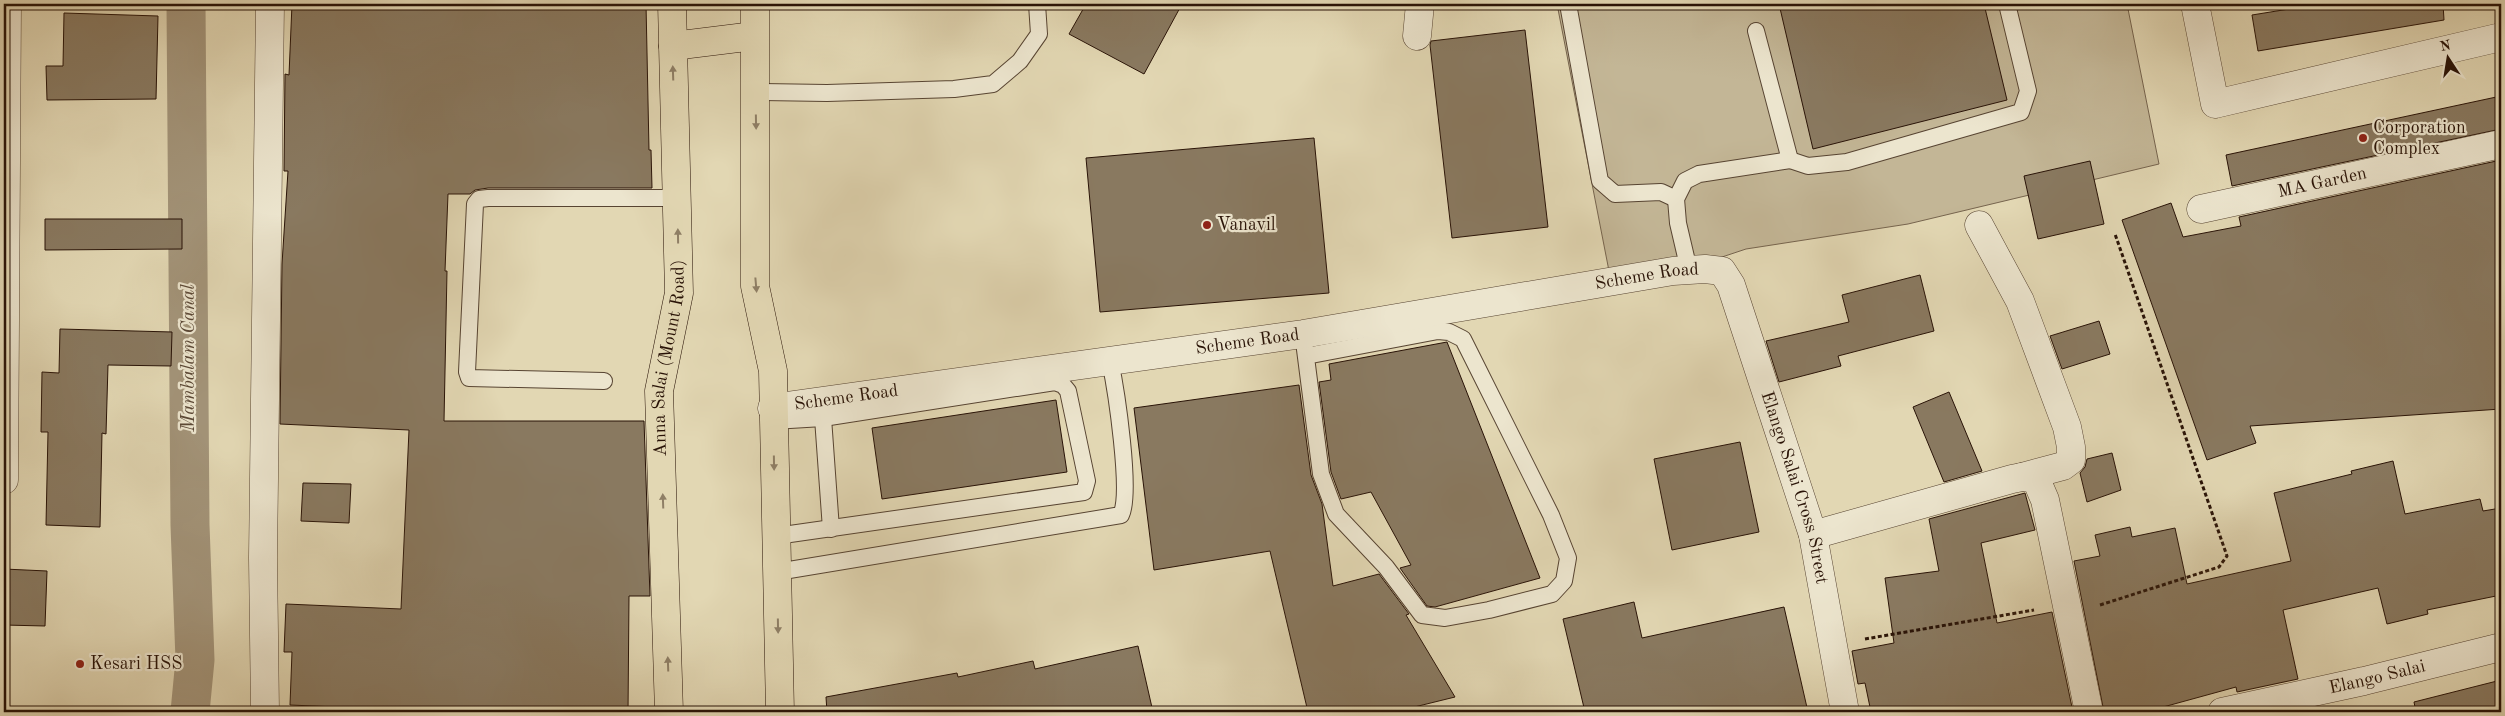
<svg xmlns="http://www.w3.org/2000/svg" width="2505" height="716" viewBox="0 0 2505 716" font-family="'Old Standard TT',serif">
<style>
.green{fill:#c3b696;stroke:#76644e}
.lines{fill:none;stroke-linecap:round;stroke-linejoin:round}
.canal{stroke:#a39479;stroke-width:39}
.building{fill:#897960;stroke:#291307}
.service-casing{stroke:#574432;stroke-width:18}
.minor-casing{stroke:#574432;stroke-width:29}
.primary-casing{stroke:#291307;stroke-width:29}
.path{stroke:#291307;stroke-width:3;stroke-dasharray:4 2.5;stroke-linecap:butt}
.service{stroke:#ece5ce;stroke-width:16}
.minor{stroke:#ece5ce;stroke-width:28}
.primary{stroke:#e2d7b3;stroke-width:28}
.oneway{fill:#8f7f66}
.poi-dot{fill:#8f2418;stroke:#ece5ce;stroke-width:2}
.labels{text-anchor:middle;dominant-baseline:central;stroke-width:4.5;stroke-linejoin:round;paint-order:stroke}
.poi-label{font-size:18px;fill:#291307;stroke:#ece5ce;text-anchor:start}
.street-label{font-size:18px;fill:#291307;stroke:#ece5ce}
.water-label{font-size:19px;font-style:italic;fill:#5a4735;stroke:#ece5ce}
</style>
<rect width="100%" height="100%" fill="#e2d7b3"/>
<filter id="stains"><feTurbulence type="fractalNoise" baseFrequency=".004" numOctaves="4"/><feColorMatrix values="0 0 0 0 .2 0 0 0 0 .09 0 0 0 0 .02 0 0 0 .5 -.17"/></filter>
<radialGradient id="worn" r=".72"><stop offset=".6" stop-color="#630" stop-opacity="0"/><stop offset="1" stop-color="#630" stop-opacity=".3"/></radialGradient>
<polygon class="green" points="1557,4 2127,4 2159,164 1908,224 1746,249 1716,259 1609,271"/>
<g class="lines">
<polyline class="canal" points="186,4 190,525 195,660 190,712"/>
</g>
<g class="building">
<polygon points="292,4 399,4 480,7 480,4 646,4 649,150 651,150 652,188 488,188 475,190 470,194 448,194 445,271 447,271 444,421 644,421 650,596 629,596 628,712 454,712 290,705 292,652 284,652 286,604 401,609 409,430 280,424 282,264 288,171 284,171 285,74 289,75"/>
<polygon points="1086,4 1182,4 1144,74 1069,34"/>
<polygon points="1779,4 1984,4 2007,100 1813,149"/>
<polygon points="2320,4 2443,4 2444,20 2258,51 2252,15"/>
<polygon points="64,13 158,16 156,99 47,100 46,66 63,66"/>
<polygon points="1525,30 1548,227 1452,238 1430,45 1431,41"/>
<polygon points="2501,96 2501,129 2232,186 2226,155"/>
<polygon points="1314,138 1329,293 1100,312 1086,158"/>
<polygon points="2501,160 2501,409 2250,426 2256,443 2207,460 2122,220 2171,203 2183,237 2241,226 2239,217"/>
<polygon points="2090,161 2104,224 2038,239 2024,176"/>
<polygon points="45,219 182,219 182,249 45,250"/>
<polygon points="1920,275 1934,331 1838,356 1841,366 1779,382 1766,341 1849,322 1842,295"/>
<polygon points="2099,321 2110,354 2062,369 2050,336"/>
<polygon points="60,329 172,332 171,366 108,365 106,434 102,433 100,527 46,525 48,432 41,432 42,372 59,373"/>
<polygon points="1447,342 1540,578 1435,607 1427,606 1400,568 1411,565 1371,492 1341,499 1331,472 1319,382 1331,380 1329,364"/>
<polygon points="1299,385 1311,475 1322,504 1333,586 1379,574 1409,614 1406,615 1455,697 1394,712 1308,712 1270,551 1154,570 1134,408"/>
<polygon points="1949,392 1982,471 1944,482 1913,407"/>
<polygon points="1056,400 1067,472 882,499 872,428"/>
<polygon points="1740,442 1759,532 1672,550 1654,459"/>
<polygon points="2112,453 2121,490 2087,502 2080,473 2085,467 2087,459"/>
<polygon points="2393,461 2405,514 2480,499 2483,511 2501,508 2501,595 2427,610 2428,614 2387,624 2378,588 2283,610 2298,679 2237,692 2236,687 2145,712 2104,712 2074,561 2100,556 2095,535 2130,527 2132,537 2175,528 2187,584 2291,561 2274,493 2352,474 2351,471"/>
<polygon points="303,483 351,484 349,523 301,521"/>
<polygon points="2025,493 2035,530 1981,543 1997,623 2052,612 2073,712 1871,712 1865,683 1858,684 1852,651 1894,643 1885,578 1939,571 1929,519"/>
<polygon points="4,569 47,571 45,626 4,625"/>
<polygon points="1634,602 1642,638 1784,607 1808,712 1585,712 1563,619"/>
<polygon points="1138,646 1153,712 827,712 826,697 957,673 958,677 1033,661 1035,669"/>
<polygon points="2501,680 2501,712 2416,712 2414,702"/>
</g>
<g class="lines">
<g class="service-casing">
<g id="service">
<polyline points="1568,4 1600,181 1615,194 1661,192 1676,199"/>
<polyline points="756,92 827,93 954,89 993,84 1020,61 1039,34 1037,4"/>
<polyline points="1790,160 1808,166 1847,162 2021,112 2028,91 2007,4"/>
<polyline points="1689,270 1678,223 1676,199 1685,181 1699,174 1790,160 1756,31"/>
<polyline points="1303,334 1321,474 1336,514 1386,567 1422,615 1445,618 1489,610 1552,594 1564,581 1568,558 1551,515 1463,339 1449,332 1438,331 1306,356"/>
<polyline points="604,381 469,378 467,372 475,204 479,199 488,198 677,198"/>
<polyline points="823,418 831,529"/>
<polyline points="773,421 823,418 1055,382 1063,385 1068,391 1087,481 1084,492 776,536"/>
<path d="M777,572L1121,515C1132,493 1116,389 1110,361"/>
</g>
</g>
<g class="minor-casing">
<g id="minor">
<polyline points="2195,4 2215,104 2501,37"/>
<polyline points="1417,36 1420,4"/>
<path id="s1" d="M2201,209L2501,144"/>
<polyline points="1979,225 2020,301 2067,427 2071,447 2071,460 2063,466 2022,477"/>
<path id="s2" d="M772,408L1303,334L1673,271L1705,269L1722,271L1731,285L1813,535L1845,712"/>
<polyline points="4,480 7,4"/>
<polyline points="1813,535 2012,479 2022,477 2036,479 2045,500 2089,712"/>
<polyline points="265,712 263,558 270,4"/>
<path id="s3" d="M2222,712L2364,681L2501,647"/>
</g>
</g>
<g class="primary-casing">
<g id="primary">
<polyline points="755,4 755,286 773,371 780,712"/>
<polyline points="673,46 754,36"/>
<path id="s4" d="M669,712L659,391L679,293L672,4"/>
</g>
</g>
<g class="path">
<polyline points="2100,605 2219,567 2227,556 2115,234"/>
<polyline points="1865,639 2034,610"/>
</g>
<use href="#service" class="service"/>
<use href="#minor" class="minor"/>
<use href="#primary" class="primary"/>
</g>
<defs><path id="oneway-solid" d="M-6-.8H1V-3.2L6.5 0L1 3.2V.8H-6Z" transform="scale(1.25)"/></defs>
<g class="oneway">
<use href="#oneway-solid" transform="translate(673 73) rotate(-92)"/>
<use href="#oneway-solid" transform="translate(756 122) rotate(89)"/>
<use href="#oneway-solid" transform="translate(678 236) rotate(-91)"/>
<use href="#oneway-solid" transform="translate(756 285) rotate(85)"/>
<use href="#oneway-solid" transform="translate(774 463) rotate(89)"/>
<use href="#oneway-solid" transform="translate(663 501) rotate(-92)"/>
<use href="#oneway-solid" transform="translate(778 626) rotate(89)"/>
<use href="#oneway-solid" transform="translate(668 664) rotate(-92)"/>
</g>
<g class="poi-dot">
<circle cx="2363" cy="138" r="5"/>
<circle cx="1207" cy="225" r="5"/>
<circle cx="80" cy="664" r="5"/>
</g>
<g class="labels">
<g class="poi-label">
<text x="2373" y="128">Corporation<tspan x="2373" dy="21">Complex</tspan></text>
<text x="1217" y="225">Vanavil</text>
<text x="90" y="664">Kesari HSS</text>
</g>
<g class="street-label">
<text stroke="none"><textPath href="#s1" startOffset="124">MA Garden</textPath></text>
<text stroke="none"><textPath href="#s2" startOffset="885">Scheme Road</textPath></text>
<text stroke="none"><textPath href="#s2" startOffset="480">Scheme Road</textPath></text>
<text stroke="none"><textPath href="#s4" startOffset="355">Anna Salai (Mount Road)</textPath></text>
<text stroke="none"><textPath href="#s2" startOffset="75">Scheme Road</textPath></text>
<text stroke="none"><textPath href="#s2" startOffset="1190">Elango Salai Cross Street</textPath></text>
<text stroke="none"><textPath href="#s3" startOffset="159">Elango Salai</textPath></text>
</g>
<g class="water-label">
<text transform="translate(189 358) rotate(-90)">Mambalam Canal</text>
</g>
</g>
<rect width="2505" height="716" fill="none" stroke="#e2d7b3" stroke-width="20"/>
<rect x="5" y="5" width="2495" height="706" fill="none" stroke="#291307" stroke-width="2.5"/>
<rect x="10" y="10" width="2485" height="696" fill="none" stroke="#291307"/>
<g transform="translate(2448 58) rotate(348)" stroke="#ece5ce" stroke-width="4" paint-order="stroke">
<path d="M0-4L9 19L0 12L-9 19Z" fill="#291307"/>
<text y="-8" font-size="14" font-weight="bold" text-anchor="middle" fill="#291307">N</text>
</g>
<rect width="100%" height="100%" filter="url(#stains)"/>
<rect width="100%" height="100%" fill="url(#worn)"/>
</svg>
